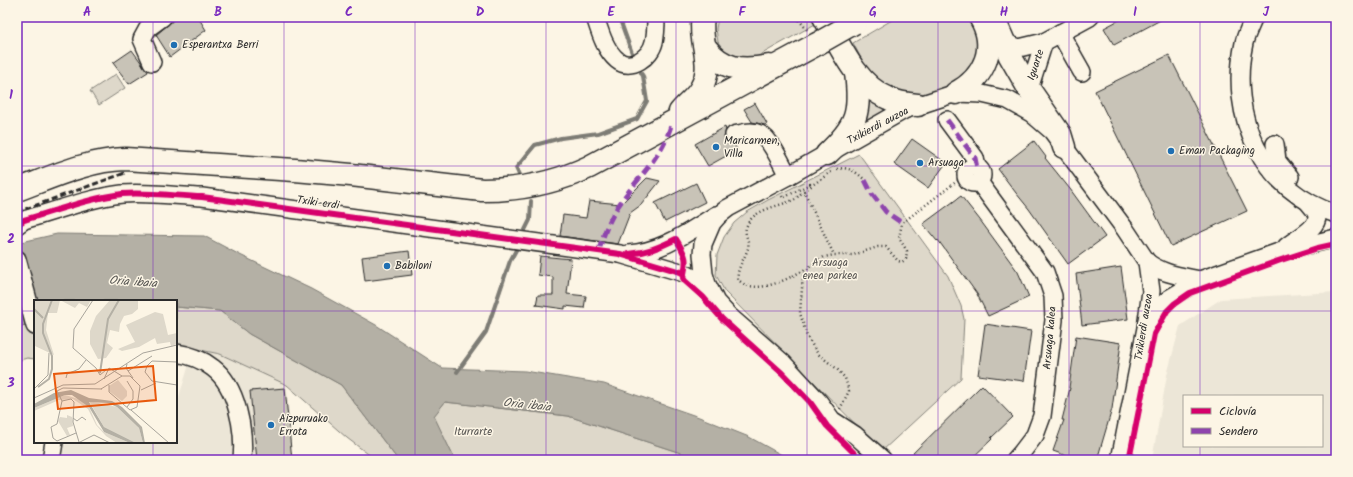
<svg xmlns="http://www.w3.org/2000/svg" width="1353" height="477" viewBox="0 0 1353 477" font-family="Kalam,sans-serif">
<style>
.built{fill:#ece6d7;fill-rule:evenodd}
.green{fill:#ded8ca;stroke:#84827a}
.water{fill:#b4b0a5;stroke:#7d7b74}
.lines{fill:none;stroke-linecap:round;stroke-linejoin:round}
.stream{stroke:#7d7b74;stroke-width:4}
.building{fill:#c8c3b7;stroke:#2b2b2b}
.minor-casing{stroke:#2b2b2b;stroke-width:20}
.highway-casing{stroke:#2b2b2b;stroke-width:25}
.path{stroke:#2b2b2b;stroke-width:2.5;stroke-dasharray:1 3;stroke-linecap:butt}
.minor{stroke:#fcf5e5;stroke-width:17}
.highway{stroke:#fcf5e5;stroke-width:22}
.rail{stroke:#2b2b2b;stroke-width:3;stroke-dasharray:6 3;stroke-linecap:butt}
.highway-bridge-casing{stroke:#2b2b2b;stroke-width:25;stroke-linecap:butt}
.highway-bridge{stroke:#fcf5e5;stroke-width:22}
.quiet{stroke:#8e44ad;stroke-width:5;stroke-dasharray:10 5;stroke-linecap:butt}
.cycleway-casing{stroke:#fcf5e5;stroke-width:8}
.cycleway{stroke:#d6006c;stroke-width:6}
.grid{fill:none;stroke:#7b2cbf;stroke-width:1;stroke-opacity:0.55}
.poi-dot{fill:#1f6fb2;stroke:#fcf5e5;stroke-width:1.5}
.labels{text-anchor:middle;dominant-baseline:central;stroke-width:3;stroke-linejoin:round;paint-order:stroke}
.poi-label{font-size:11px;fill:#2b2b2b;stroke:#fcf5e5;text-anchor:start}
.street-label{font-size:11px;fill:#2b2b2b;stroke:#fcf5e5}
.park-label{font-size:11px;fill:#585653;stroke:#fcf5e5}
.water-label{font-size:12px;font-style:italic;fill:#545350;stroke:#fcf5e5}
.inset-river{fill:none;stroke:#b4b0a5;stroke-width:2}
.inset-road{fill:none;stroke:#a8a49b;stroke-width:1}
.view{fill:#e8590c;fill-opacity:0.15;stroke:#e8590c;stroke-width:2}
.inset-edge{fill:none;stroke:#2b2b2b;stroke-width:2}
.neatline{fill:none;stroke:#7b2cbf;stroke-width:1.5}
.grid-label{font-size:13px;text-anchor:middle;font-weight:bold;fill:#7b2cbf}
</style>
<rect width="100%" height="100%" fill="#fcf5e5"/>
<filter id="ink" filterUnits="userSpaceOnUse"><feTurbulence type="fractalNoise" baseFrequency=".025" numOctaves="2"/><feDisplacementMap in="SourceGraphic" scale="8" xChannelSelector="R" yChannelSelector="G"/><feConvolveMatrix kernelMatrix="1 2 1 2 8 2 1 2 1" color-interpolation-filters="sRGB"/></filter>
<g filter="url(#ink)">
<g class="built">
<path d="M1336,292V460H1152L1167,375L1180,326L1221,299ZM1184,396H1322V446H1184Z"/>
<polygon points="194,349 220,354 287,385 292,460 54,460 56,442 176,442 176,406"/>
</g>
<g class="green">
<polygon points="718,17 813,17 817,23 753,59 738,58 726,53 718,42 716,29"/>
<polygon points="897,17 969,17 976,27 982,44 971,73 937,93 915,96 889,90 871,77 853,43"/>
<polygon points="116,74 125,88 99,105 90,91"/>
<polygon points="863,87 895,107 856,129"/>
<polygon points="859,154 948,276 961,306 964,319 961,378 882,451 725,292 716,275 717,255 724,237 734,223 747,212 768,200"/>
<polygon points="176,307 220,311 249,334 341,385 398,460 376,460 347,438 287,385 220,354 176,345"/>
<polygon points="35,323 35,359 27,358 17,361 17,327"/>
<polygon points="445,402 568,416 690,456 697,460 455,460 433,416"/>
</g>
<polygon class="water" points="57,234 204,236 240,255 311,289 376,325 442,368 525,371 604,384 699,417 749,437 791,460 697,460 690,456 568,416 445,402 434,416 455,460 398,460 341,385 249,334 220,311 176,307 176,301 35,301 35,323 17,327 17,243"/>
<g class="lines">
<g class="stream">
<polyline points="619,17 632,53"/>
<polyline points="520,177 516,168 535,145 561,138 598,133 637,119 647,101 643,76 641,73"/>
<polyline points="524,232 530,220 531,201"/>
<polyline points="457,372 486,332 510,261 516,250"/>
</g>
</g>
<g class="building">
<polygon points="177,17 198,17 206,30 170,57 156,35"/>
<polygon points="1125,17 1166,17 1114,45 1104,28"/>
<polygon points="132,50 148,72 129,84 113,63"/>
<polygon points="1169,55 1247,211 1171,246 1095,91"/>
<polygon points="755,103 767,124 765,125 752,122 744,109"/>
<polygon points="725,127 726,130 724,137 727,142 731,144 735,145 737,150 708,166 695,144"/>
<polygon points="912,139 946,163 928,188 894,164"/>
<polygon points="1034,141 1046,157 1045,158 1070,189 1105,237 1068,264 1029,209 1016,193 998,169"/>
<polygon points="647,178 660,181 641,205 630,213 618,244 560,236 563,215 586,218 589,201 621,204"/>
<polygon points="696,183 705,202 665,222 655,203"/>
<polygon points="961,196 980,220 1018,272 1029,297 988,316 977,294 938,240 937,241 923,224"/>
<polygon points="409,251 412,275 365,281 362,257"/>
<polygon points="540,256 571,259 567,294 586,296 584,308 565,306 565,309 536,305 538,295 553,295 553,277 538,275"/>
<polygon points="1121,267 1128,319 1082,325 1076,274"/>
<polygon points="985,324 1031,331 1024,381 978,375"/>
<polygon points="1076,336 1121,343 1112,409 1097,460 1078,460 1053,451 1064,420 1062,420 1070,388 1069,388"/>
<polygon points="982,385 1013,417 991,438 992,439 970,460 906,460"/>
<polygon points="285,388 292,460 257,460 250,391"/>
</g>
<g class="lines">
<g class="minor-casing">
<g id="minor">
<path d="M595,17C600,32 605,50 617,60C631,72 651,56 654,42C656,34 656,25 656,17"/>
<path d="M1254,17C1251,25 1246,34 1244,43C1228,117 1262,190 1336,214"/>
<polyline points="1060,33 1082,72"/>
<polyline points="1003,42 1019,48 1044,42 1090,17"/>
<polyline points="152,62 142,39 148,28 163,17"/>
<polyline points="1029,89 1044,42"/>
<polyline points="947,120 975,158 977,168"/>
<path d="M734,135C742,133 752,130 760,134C770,138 783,166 788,176"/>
<polyline points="1275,144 1277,161 1290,177"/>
<circle cx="974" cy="175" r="8"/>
<polyline points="979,182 1045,272 1053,296 1054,320 1042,416 1035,435 1022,452 1015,460"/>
<path d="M17,225L24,220C56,211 89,198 122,194C148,192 176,196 202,197L620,254L684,273L695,279L710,292"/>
<path d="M1286,247C1295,239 1318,229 1317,216C1316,210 1311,206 1308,202"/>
<path d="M628,254C662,252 688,232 716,215"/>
<polyline points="17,259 35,326"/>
<path d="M1147,262C1162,274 1181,276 1200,280"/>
<polyline points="1148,326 1162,305 1170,298 1200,280 1279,252 1336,238"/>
<path d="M176,353C190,355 202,359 213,368C237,386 245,431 242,460"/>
<polyline points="51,460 54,442"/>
<polyline points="883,460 855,435 832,420 819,402 783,363 729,316 716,302 707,284 704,274 702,254 703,244 712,223 719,215 728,208 788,176 904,110 956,93 982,94 1008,100 1031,113 1052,131 1125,229 1147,262 1151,291 1146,328 1120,460"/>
</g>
</g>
<g class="highway-casing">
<g id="highway">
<path d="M824,17C840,46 856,85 888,98C897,103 908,104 918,105"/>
<polyline points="993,17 1010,56 1029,89 1060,134 1064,147"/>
<path d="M706,48C723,70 742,71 769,66"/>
<path d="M956,93C985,77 998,47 980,17"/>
<path d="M680,112C687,103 696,98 701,88C715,64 698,42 703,17"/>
<path d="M827,154C857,126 861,113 856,73"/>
<path d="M17,190C52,177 88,160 125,159L295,170L351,175L482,190C520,190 555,183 589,167L817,44"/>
</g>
</g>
<g class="path">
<polyline points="802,17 799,20 808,31"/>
<path d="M837,169C849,166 856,172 865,180"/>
<polyline points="831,172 804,191 834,255"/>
<path d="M804,191C801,193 798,197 795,199C780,207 752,208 746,228C744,235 750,241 748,248C745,259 736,268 738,280C740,281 743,284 746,285C765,292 792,277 807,268"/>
<polyline points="782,196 783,198 810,184 811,186"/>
<polyline points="840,409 849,391 845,378 837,369 818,354 807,337 800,313 803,276 809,267 824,257 834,255 853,255 878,247 886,247 898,261 902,262 906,259 907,251 899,238 902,223 965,175"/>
</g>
<use href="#minor" class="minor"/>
<use href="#highway" class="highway"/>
<polyline class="rail" points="17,212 125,173"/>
<g class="highway-bridge-casing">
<polyline id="highway-bridge" points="817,44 854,23"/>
</g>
<use href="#highway-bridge" class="highway-bridge"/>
<g class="quiet">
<polyline points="947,120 975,158 977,168"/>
<polyline points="865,180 872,194 886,212 902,223"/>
<path d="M599,251C602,238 608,223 615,211C634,180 663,158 672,122"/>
</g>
<g class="cycleway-casing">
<g id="cycleway">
<path d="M17,225L24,220C56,211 89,198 122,194C148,192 176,196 202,197L620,254L684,273"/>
<path d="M628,254C646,253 660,247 676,239C686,256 688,258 683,278L685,281L703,297L722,319L782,373L810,402L827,426L861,460"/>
<polyline points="1129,460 1154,334 1167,311 1174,304 1190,293 1278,261 1318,248 1336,244"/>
</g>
</g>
<use href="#cycleway" class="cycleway"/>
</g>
</g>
<path class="grid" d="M153,17V301M284,17V460M415,17V460M546,17V460M676,17V460M807,17V460M938,17V460M1069,17V460M1200,17V396M17,166H1336M17,311H35M176,311H1336M153,442V460M1200,446V460"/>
<g class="poi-dot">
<circle cx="174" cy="45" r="4"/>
<circle cx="716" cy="147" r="4"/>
<circle cx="1171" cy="151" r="4"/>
<circle cx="920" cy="163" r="4"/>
<circle cx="387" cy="266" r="4"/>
<circle cx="271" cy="425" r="4"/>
</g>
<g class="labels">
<g class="poi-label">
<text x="182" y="45">Esperantxa Berri</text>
<text x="724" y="141">Maricarmen,<tspan x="724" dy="13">Villa</tspan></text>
<text x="1179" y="151">Eman Packaging</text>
<text x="928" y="163">Arsuaga</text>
<text x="395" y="266">Babiloni</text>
<text x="279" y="419">Aizpuruako<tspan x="279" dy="13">Errota</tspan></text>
</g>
<g class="street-label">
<text transform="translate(1036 65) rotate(-72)">Iguarte</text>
<text transform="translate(878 126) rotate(-28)">Txikierdi auzoa</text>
<text transform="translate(318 203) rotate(8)">Txiki-erdi</text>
<text transform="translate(1144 327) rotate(-81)">Txikierdi auzoa</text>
<text transform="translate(1050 338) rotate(-85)">Arsuaga kalea</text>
</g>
<g class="park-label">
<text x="830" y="263">Arsuaga<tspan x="830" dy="13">enea parkea</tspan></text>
<text x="473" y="432">Iturrarte</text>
</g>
<g class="water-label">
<text transform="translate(133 282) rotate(4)">Oria ibaia</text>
<text transform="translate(527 405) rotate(6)">Oria ibaia</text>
</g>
</g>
<g transform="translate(34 300)">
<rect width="143" height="143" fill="#fcf5e5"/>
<path d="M0,0H57L53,7L45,3L41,8L26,0L23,13H14L12,30L20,55L1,46ZM76,0H104V9L98,14L90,16L86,24L85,32L76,30L73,43L79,48L72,58L64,59L56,44V31L62,16ZM121,12L129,14L134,35L143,33V44L137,46L136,42L123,44L121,38L105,47L88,51L84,49L101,42L92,25ZM84,80L93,91V96L88,101L75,91V86ZM31,95L48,100L55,107L63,125L70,132L96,143H83L72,136L62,125L54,109L39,99L25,100L0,111V108ZM55,101L83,107L105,128L109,143H102L70,127ZM33,115L38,117L39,126L33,128L36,135L33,136L24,121L26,117L33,118Z" fill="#ded8ca"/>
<path d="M37,90L55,98L78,101L88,107L108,127L111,143H109L105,128L83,107L74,103L55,102L70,127L102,143H96L70,132L55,107L38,95H31L0,108V104L20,93Z" fill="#b4b0a5"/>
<path class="inset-river" d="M0,9L9,18M66,73L74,19L85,0M4,87L15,79L18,69V56L9,33V24L18,0"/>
<path class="inset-road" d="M59,0L40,29L39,48L62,68L66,75L72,70M143,62L118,61L113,66L111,72L118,81L143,85M93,64L92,68L99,78M94,71L118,56M32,78L33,74L45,69L52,60M70,79L75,68L88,76M93,81L99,91V99L93,107M0,89L14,75L15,53M67,89L88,76H96L106,86L103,107L96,110L75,92V85M107,90L122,83M0,98L29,85L61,84L109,53L143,45M28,101L23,91L29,88L68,89M28,101L37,99L40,102L39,122L45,142M97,110L135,143M39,118L43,121L48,117L52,120M23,141L19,138L17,127L23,124L28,101M23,141L42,133M44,143L60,135L76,143"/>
<path class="view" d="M119,66L122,100L24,109L20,74Z"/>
<rect width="143" height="143" class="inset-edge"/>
</g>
<rect width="1353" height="477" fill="none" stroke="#fcf5e5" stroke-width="44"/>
<rect x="1183" y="395" width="140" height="52" fill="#fcf5e5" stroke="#a8a49b"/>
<rect x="1191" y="408" width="20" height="6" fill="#d6006c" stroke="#a8a49b"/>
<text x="1219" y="415" font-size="12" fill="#2b2b2b">Ciclovía</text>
<rect x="1191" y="428" width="20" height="6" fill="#8e44ad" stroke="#a8a49b"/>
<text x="1219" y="435" font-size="12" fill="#2b2b2b">Sendero</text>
<rect x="22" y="22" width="1309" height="433" class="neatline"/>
<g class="grid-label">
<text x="87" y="16">A</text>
<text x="218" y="16">B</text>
<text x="349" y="16">C</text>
<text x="480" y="16">D</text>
<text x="611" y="16">E</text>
<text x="742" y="16">F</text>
<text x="873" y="16">G</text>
<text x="1004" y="16">H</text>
<text x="1135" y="16">I</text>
<text x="1266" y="16">J</text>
<text x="11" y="99">1</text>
<text x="11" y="243">2</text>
<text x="11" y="387">3</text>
</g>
</svg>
